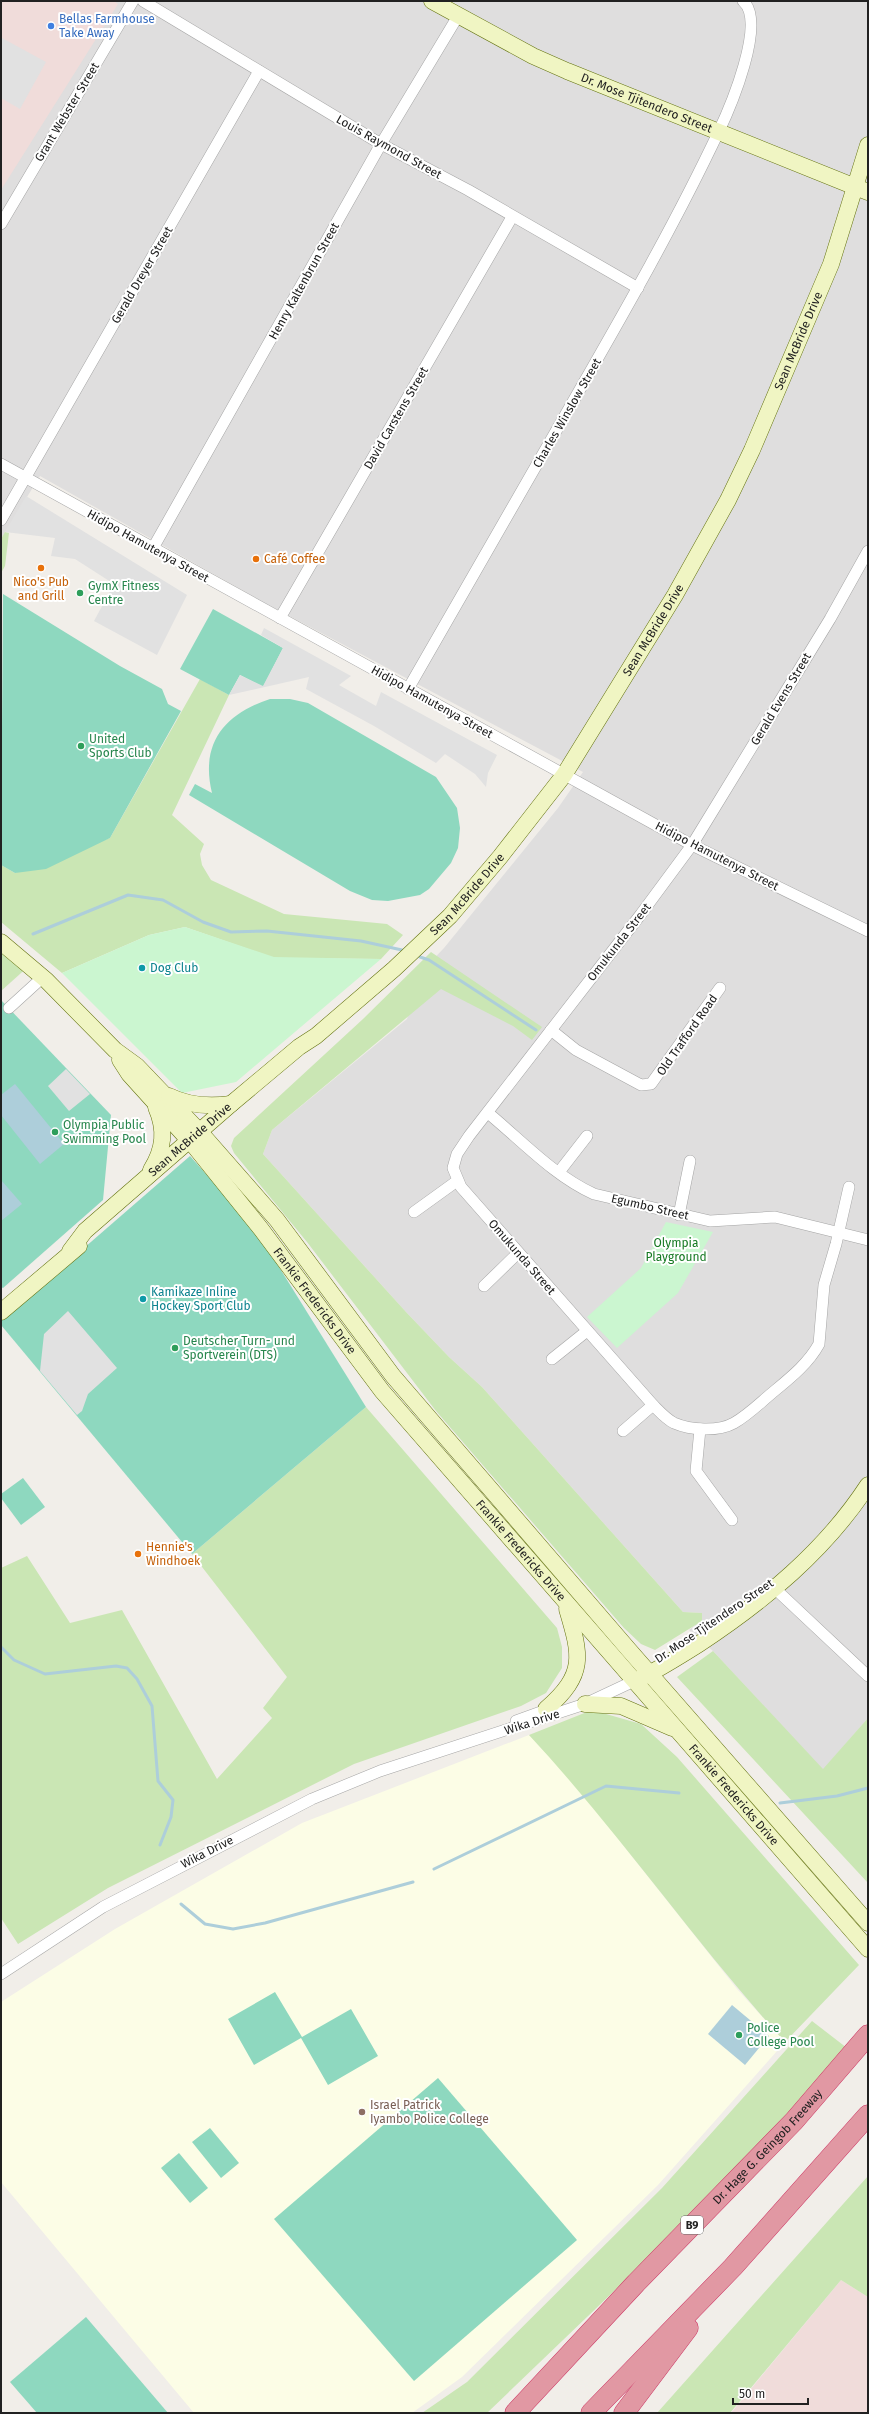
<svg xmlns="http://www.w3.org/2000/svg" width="869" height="2414" viewBox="0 0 869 2414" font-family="'Fira Sans',sans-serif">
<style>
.residential{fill:#dfdede}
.commercial{fill:#f0dcda}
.education{fill:#fcfde6}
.grass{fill:#cae6b4}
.park{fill:#cbf6d0}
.pitch{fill:#8ed8bf}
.parking{fill:#e1e1e1}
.water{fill:#adceda}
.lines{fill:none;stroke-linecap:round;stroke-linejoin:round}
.stream{stroke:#adceda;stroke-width:3}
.street-casing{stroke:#a5a5a5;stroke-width:12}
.secondary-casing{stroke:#63720f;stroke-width:17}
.highway-casing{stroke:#cd3865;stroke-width:21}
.street{stroke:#fff;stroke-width:11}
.secondary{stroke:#f0f5c3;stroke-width:16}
.highway{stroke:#e198a3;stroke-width:20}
.shop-dot{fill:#3f7fe0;stroke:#fff;stroke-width:1.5}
.food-dot{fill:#e8710a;stroke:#fff;stroke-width:1.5}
.leisure-dot{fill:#2e9e5b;stroke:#fff;stroke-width:1.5}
.culture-dot{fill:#0f9aa8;stroke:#fff;stroke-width:1.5}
.education-dot{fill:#8d6e63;stroke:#fff;stroke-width:1.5}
.labels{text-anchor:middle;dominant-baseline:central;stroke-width:4;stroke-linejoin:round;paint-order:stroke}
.shield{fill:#fff;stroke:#646464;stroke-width:1}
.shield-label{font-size:11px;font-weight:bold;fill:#212121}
.shop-label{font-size:12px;fill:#366cbe;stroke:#fff;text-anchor:start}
.street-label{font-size:12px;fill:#212121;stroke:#fff}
.food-label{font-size:12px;fill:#c56008;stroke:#fff;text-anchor:start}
.leisure-label{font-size:12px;fill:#27864d;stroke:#fff;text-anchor:start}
.culture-label{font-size:12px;fill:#0d838f;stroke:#fff;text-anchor:start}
.park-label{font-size:12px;fill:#167922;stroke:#fff}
.education-label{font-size:12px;fill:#785e54;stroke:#fff;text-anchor:start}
</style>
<rect width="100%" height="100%" fill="#f1eee9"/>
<polygon class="residential" points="1,1 868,1 868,1718 823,1770 713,1651 689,1630 701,1621 702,1613 683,1612 482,1387 449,1357 406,1312 263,1154 272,1130 407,1019 422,971 444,948 558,808 583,772 263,602 40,476 1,539"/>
<g class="commercial">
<polygon points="1,1 114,1 118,4 1,190"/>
<polygon points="841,2280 868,2297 868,2413 731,2413"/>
</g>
<polygon class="education" points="529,1735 573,1782 737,1989 785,2042 658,2185 462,2377 412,2413 194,2413 1,2182 1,2002 115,1929 302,1823"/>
<g class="grass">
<polygon points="5,532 9,533 5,566 1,573 1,539"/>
<polygon points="200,679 229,695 172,815 204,844 200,854 202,865 211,880 284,914 387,924 403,935 381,959 274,958 185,927 149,935 62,973 1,922 1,865 15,873 110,838"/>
<polygon points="1,942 30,965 1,991"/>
<polygon points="431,952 542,1027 532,1040 513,1026 441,989 272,1130 263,1154 406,1312 449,1357 482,1387 683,1612 702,1613 702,1621 655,1650 641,1644 624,1628 436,1411 307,1242 234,1153 231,1146 234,1138 363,1019"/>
<polygon points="366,1407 557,1628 562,1647 562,1668 546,1693 521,1706 354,1764 108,1888 18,1944 1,1918 1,1568 27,1556 70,1623 122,1610 217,1779 272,1718 263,1708 287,1677 192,1554"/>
<polygon points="713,1651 823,1769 868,1718 868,1883 677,1677"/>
<path d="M592,1710L641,1724L677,1757L859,1965L785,2042C695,1943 620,1833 529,1735Z"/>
<polygon points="812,2021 847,2048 788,2119 636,2270 487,2413 422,2413 467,2382 662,2188"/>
<polygon points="868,2176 868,2297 841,2280 730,2413 657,2413"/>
</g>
<g class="park">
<polygon points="185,927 274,957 381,959 236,1082 182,1093 62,973 149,935"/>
<polygon points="666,1222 713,1232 678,1293 617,1348 587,1317 641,1268"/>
</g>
<g class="pitch">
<polygon points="3,594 120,666 162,689 168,704 181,711 110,838 46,869 15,873 1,865"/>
<polygon points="213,609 283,648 263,687 240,675 229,695 180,669"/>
<path d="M270,699H290L308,703L436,777L457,808L460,828L458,848L451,863L429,889L420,895L388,901L372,900L350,891L189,795L195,784L212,793C200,744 224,714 270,699Z"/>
<polygon points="1,1000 111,1115 103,1200 3,1288 1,1287"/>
<polygon points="190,1156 256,1230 366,1407 192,1554 1,1325 1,1320"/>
<polygon points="23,1478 45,1507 21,1525 1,1498 1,1494"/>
<polygon points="275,1992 302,2037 351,2009 378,2056 328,2085 301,2038 254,2065 228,2019"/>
<polygon points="438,2078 577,2240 414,2381 274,2219"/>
<polygon points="210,2128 239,2163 221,2178 192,2142"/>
<polygon points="179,2153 208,2188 190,2203 161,2168"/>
<polygon points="86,2317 168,2413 37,2413 10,2382"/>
</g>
<g class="parking">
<polygon points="2,38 46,62 20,109 1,98"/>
<polygon points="26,496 187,595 157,655 94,621 114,584 75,559 51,556 55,538 5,532"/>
<polygon points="264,628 351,676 339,685 376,706 381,692 497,755 488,773 486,787 475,774 445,754 436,763 374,726 306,689 309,677 229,695 240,675 263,686 283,648 261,635"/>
<polygon points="66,1069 90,1094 69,1111 48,1086"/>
<polygon points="68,1311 117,1368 88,1394 82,1411 77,1415 40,1371 44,1334"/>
</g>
<g class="water">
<polygon points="15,1084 64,1144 40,1164 1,1115 1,1095"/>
<polygon points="1,1180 22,1204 1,1221"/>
<polygon points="732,2005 769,2036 745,2065 708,2034"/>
</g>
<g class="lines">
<g class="stream">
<polyline points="33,934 128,895 163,900 203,922 231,932 267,931 361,941 402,950"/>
<polyline points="420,957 429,960 536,1030"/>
<polyline points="1,1647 14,1660 45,1674 116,1666 127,1668 137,1679 152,1706 158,1781 173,1800 171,1817 160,1845"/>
<polyline points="780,1803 837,1796 868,1788"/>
<polyline points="434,1869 606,1786 679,1793"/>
<polyline points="181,1904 205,1924 233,1929 265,1923 413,1882"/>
</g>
<g class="street-casing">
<g id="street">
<polyline points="143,1 381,144 468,190 638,288"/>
<polyline points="1,224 133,1"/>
<polyline points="1,464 692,845 868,931"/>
<polyline points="1,520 259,71"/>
<polyline points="153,548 381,144 458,16"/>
<polyline points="280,618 512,217"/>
<path d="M408,689C462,594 517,500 571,405C622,316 674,226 718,133C730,108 767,22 743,1"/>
<polyline points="9,1008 43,977"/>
<polyline points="551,1030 576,1050 641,1085 651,1084 720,988"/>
<path d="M488,1113C521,1140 554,1176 594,1194L710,1221L775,1217L868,1240"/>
<polyline points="559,1172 587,1136"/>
<path d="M849,1187L836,1244L824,1285L819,1344C808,1364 790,1378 772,1393C760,1403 748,1415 734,1423C718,1432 690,1430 674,1423C666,1419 659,1411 653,1405L461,1187L453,1168L457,1154L469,1136L641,914L692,845L830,619L868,551"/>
<polyline points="414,1212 457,1181"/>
<polyline points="679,1215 690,1161"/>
<polyline points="484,1286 518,1253"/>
<polyline points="552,1359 587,1331"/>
<polyline points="700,1429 696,1471 732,1520"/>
<polyline points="623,1431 653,1405"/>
<polyline points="770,1584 868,1676"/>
<polyline points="516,1721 552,1708"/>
<polyline points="1,1974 103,1907 312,1799 380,1771 585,1704 634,1681"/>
</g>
</g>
<g class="secondary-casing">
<g id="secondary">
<path id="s1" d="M432,1L533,56L567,71L868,192"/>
<polyline points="1,942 46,980 115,1050 137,1066 200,1132 277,1220 393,1376 629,1650 868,1923"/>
<path id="s2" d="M120,1060L129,1074L195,1147L261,1229L382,1391L868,1949"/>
<path d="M169,1096C189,1106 209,1107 231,1104"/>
<path d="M151,1170C164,1149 166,1130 156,1107"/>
<path id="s3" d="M70,1251L85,1231L231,1104L299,1047L316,1036L394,969L450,916L500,857L564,775L675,595L728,500L752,450L831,264L868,145"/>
<polyline points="1,1312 79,1246"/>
<path d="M641,1678C661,1668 680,1656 699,1644C764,1601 825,1551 868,1485"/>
<polyline points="585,1704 621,1706 672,1728"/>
<path d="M546,1709C586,1674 581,1656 567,1609"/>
</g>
</g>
<g class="highway-casing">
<g id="highway">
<path id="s4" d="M515,2413L636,2283L794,2121L868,2035"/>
<polyline points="591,2413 733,2267 868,2115"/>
<polyline points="624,2413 688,2328"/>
</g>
</g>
<use href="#street" class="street"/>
<use href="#secondary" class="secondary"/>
<use href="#highway" class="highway"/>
</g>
<circle class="shop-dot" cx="51" cy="26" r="4"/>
<g class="food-dot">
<circle cx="256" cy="559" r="4"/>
<circle cx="41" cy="568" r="4"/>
<circle cx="138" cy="1554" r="4"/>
</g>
<g class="leisure-dot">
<circle cx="80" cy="593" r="4"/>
<circle cx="81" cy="746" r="4"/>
<circle cx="55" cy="1132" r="4"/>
<circle cx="175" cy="1348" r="4"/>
<circle cx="739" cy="2035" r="4"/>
</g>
<g class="culture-dot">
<circle cx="142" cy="968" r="4"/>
<circle cx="143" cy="1299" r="4"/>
</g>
<circle class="education-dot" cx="362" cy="2112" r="4"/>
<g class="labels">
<rect class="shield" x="681" y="2216" width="22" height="18" rx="3"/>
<g class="shield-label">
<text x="692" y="2225">B9</text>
</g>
<g class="shop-label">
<text x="59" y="19">Bellas Farmhouse<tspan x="59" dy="14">Take Away</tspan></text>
</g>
<g class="street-label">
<text stroke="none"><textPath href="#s1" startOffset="238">Dr. Mose Tjitendero Street</textPath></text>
<text transform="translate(67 112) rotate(-59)">Grant Webster Street</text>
<text transform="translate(389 147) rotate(29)">Louis Raymond Street</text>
<text transform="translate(142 275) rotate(-60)">Gerald Dreyer Street</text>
<text transform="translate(304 281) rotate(-61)">Henry Kaltenbrun Street</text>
<text stroke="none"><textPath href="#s3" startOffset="1183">Sean McBride Drive</textPath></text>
<text transform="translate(567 413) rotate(-60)">Charles Winslow Street</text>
<text transform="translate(396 418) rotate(-60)">David Carstens Street</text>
<text transform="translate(148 546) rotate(29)">Hidipo Hamutenya Street</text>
<text stroke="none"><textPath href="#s3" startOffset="859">Sean McBride Drive</textPath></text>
<text transform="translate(781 699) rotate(-59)">Gerald Evens Street</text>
<text transform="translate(432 702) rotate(29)">Hidipo Hamutenya Street</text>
<text transform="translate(717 856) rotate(27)">Hidipo Hamutenya Street</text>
<text stroke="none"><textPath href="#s3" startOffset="535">Sean McBride Drive</textPath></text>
<text transform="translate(619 942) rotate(-52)">Omukunda Street</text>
<text transform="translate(687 1035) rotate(-55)">Old Trafford Road</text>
<text stroke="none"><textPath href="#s3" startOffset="164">Sean McBride Drive</textPath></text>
<text transform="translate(650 1207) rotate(13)">Egumbo Street</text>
<text transform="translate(522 1257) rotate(49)">Omukunda Street</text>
<text stroke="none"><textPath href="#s2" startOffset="310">Frankie Fredericks Drive</textPath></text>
<text stroke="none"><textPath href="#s2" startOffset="634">Frankie Fredericks Drive</textPath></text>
<text transform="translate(714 1621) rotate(-34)">Dr. Mose Tjitendero Street</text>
<text transform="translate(532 1722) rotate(-18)">Wika Drive</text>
<text stroke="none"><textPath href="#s2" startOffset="958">Frankie Fredericks Drive</textPath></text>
<text transform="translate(207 1852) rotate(-27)">Wika Drive</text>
<text stroke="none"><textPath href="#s4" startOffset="367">Dr. Hage G. Geingob Freeway</textPath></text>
</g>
<g class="food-label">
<text x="264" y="559">Café Coffee</text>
<text x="41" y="582" text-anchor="middle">Nico's Pub<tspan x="41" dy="14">and Grill</tspan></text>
<text x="146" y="1547">Hennie's<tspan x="146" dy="14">Windhoek</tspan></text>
</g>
<g class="leisure-label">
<text x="88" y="586">GymX Fitness<tspan x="88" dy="14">Centre</tspan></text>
<text x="89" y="739">United<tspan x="89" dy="14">Sports Club</tspan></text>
<text x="63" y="1125">Olympia Public<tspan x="63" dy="14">Swimming Pool</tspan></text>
<text x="183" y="1341">Deutscher Turn- und<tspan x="183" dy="14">Sportverein (DTS)</tspan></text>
<text x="747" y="2028">Police<tspan x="747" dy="14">College Pool</tspan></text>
</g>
<g class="culture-label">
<text x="150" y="968">Dog Club</text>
<text x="151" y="1292">Kamikaze Inline<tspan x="151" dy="14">Hockey Sport Club</tspan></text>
</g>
<g class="park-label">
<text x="676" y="1243">Olympia<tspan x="676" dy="14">Playground</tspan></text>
</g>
<g class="education-label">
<text x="370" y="2105">Israel Patrick<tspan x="370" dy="14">Iyambo Police College</tspan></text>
</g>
</g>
<rect width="869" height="2414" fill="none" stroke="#212121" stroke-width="4"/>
<path d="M733 2398v6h75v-6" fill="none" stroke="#212121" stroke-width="2"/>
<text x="739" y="2398" font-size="12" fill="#212121" stroke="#ffffff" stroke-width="3" paint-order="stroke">50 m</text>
</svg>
